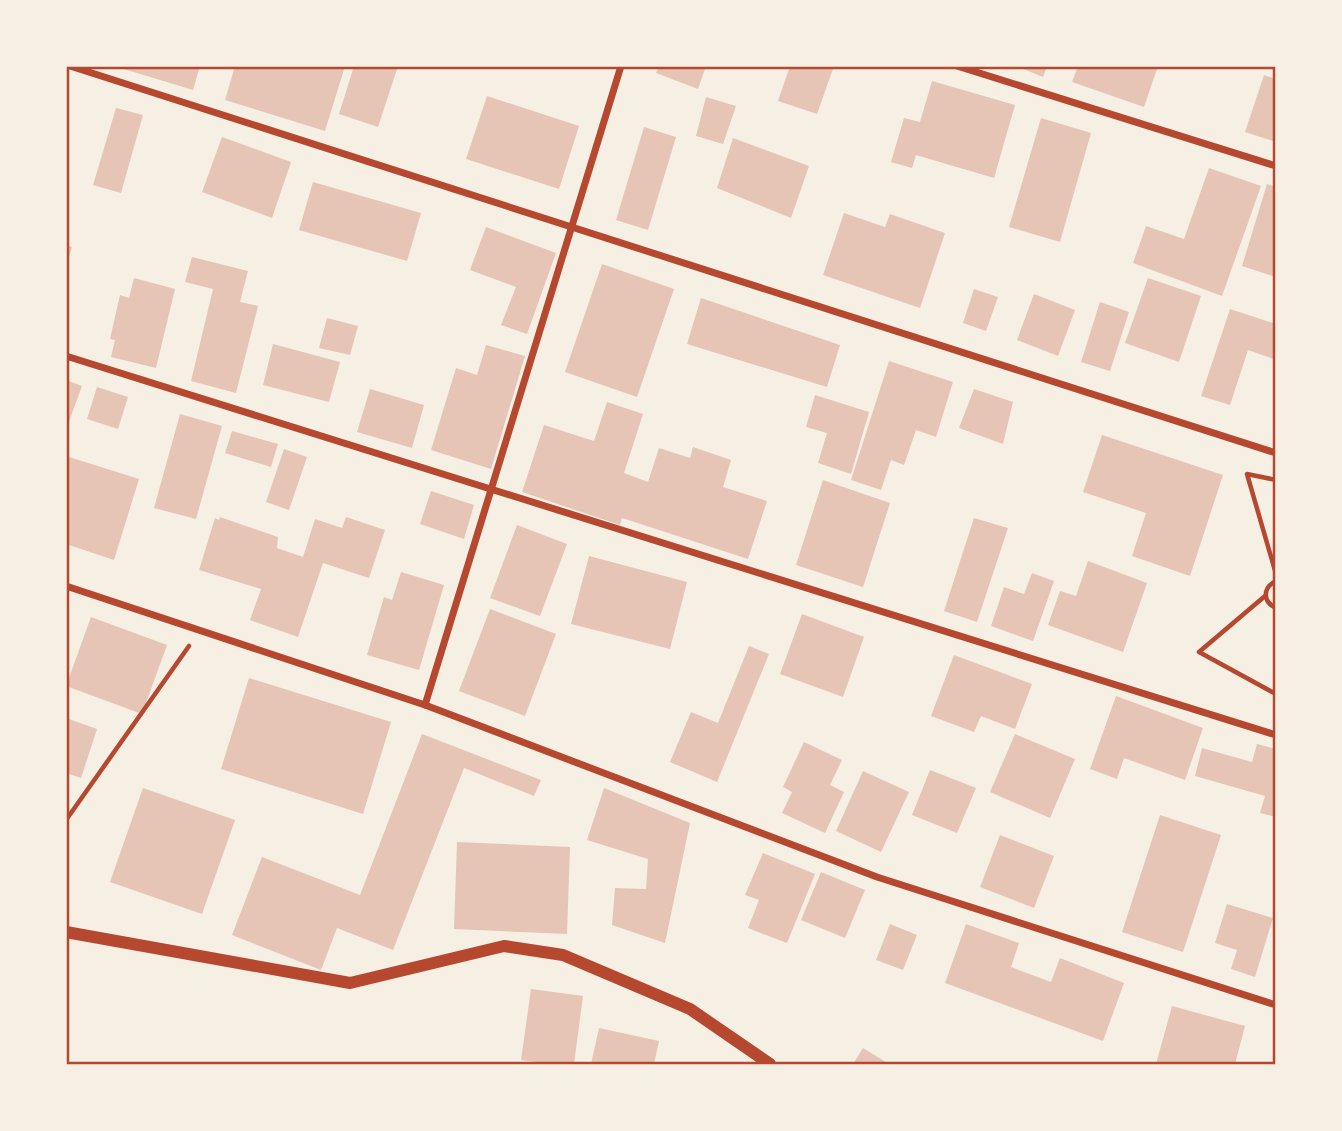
<svg xmlns="http://www.w3.org/2000/svg" width="1342" height="1131" viewBox="0 0 1342 1131" font-family="'Noto Sans',sans-serif">
<style>
.building{fill:#e6c5b7}
.lines{fill:none;stroke-linecap:round;stroke-linejoin:round}
.path{stroke:#b5482f;stroke-width:4.5}
.minor{stroke:#b5482f;stroke-width:7}
.tertiary{stroke:#b5482f;stroke-width:12}
.neatline{fill:none;stroke:#b5482f;stroke-width:2.5}
</style>
<rect width="100%" height="100%" fill="#f6efe4"/>
<g class="building">
<polygon points="114,66 200,66 193,90"/>
<polygon points="235,66 345,66 325,131 225,100"/>
<polygon points="354,66 398,66 378,127 339,114"/>
<polygon points="659,66 706,66 698,89 656,73"/>
<polygon points="790,66 834,66 817,114 778,101"/>
<polygon points="1016,66 1047,66 1043,77"/>
<polygon points="1078,66 1158,66 1144,107 1072,82"/>
<polygon points="1264,75 1276,79 1276,142 1245,132"/>
<polygon points="932,81 1015,105 994,178 916,155 912,168 891,162 904,118 920,122"/>
<polygon points="487,96 579,126 559,189 466,159"/>
<polygon points="706,97 736,106 723,144 696,136"/>
<polygon points="116,108 143,115 121,193 93,185"/>
<polygon points="1041,118 1091,133 1060,242 1009,227"/>
<polygon points="644,127 676,137 648,230 616,220"/>
<polygon points="222,137 291,162 272,218 202,192"/>
<polygon points="733,138 809,166 791,218 717,188"/>
<polygon points="1209,168 1261,186 1222,296 1133,263 1146,226 1184,239"/>
<polygon points="313,182 421,213 407,261 299,230"/>
<polygon points="1267,184 1276,187 1276,268 1273,276 1242,266"/>
<polygon points="844,213 885,227 890,214 945,233 920,308 823,275"/>
<polygon points="486,227 556,253 527,334 501,325 516,287 470,270"/>
<polygon points="66,245 72,247 67,263 66,263"/>
<polygon points="192,257 248,271 240,302 258,306 236,393 191,381 213,289 185,282"/>
<polygon points="602,264 674,289 637,397 565,372"/>
<polygon points="134,278 175,289 156,368 111,357 115,340 110,339 120,295 129,298"/>
<polygon points="1148,278 1201,296 1179,362 1125,343"/>
<polygon points="974,289 998,297 986,331 963,323"/>
<polygon points="1034,294 1075,310 1058,356 1017,340"/>
<polygon points="701,298 840,345 827,387 687,344"/>
<polygon points="1100,302 1129,312 1110,371 1081,362"/>
<polygon points="1230,309 1276,324 1276,360 1248,350 1230,405 1201,396"/>
<polygon points="327,318 358,326 350,355 319,348"/>
<polygon points="273,344 340,362 329,402 263,385"/>
<polygon points="486,345 525,356 491,469 431,450 456,368 477,375"/>
<polygon points="889,361 953,382 936,437 916,430 904,465 891,460 881,490 851,480"/>
<polygon points="66,380 82,386 67,427 66,427"/>
<polygon points="97,387 128,397 118,429 87,419"/>
<polygon points="370,389 424,405 412,448 357,432"/>
<polygon points="974,389 1013,402 1003,444 959,428"/>
<polygon points="815,395 869,412 851,474 818,463 827,433 806,427"/>
<polygon points="607,402 643,414 624,473 648,482 659,448 690,458 693,447 731,460 723,487 767,501 748,559 622,518 620,525 522,492 544,425 594,441"/>
<polygon points="180,414 222,426 196,519 154,508"/>
<polygon points="232,431 278,444 271,467 225,453"/>
<polygon points="1102,435 1223,475 1190,576 1132,556 1146,513 1083,492"/>
<polygon points="284,449 307,457 289,510 266,502"/>
<polygon points="66,456 139,479 114,560 66,544"/>
<polygon points="823,480 890,503 863,587 796,565"/>
<polygon points="431,491 474,505 464,539 420,524"/>
<polygon points="220,517 278,537 277,548 303,557 315,519 342,528 346,517 385,530 369,578 323,563 298,637 250,620 261,589 199,570 215,518 219,520"/>
<polygon points="974,518 1008,528 977,622 944,611"/>
<polygon points="517,525 567,544 540,616 490,598"/>
<polygon points="589,556 687,582 670,649 571,624"/>
<polygon points="1088,561 1147,583 1123,652 1048,625 1060,591 1076,596"/>
<polygon points="401,572 444,585 419,670 367,655 384,597 392,600"/>
<polygon points="1032,573 1054,581 1033,641 991,626 1004,587 1024,594"/>
<polygon points="490,609 556,634 525,716 459,691"/>
<polygon points="802,614 864,637 843,697 780,674"/>
<polygon points="91,617 167,645 142,714 66,686"/>
<polygon points="749,646 769,654 717,782 670,762 691,712 718,723"/>
<polygon points="954,655 1032,684 1015,729 981,716 974,732 931,716"/>
<polygon points="249,678 391,722 363,814 221,769"/>
<polygon points="1116,696 1203,728 1185,780 1124,758 1117,779 1090,769"/>
<polygon points="66,718 97,729 81,778 66,773"/>
<polygon points="422,734 541,780 534,796 464,768 393,950 337,928 321,970 232,935 262,857 360,895"/>
<polygon points="1015,734 1075,759 1050,818 990,792"/>
<polygon points="804,742 842,760 830,785 844,792 825,833 782,813 792,792 783,787"/>
<polygon points="1257,744 1276,749 1276,817 1260,813 1265,796 1195,776 1202,748 1252,762"/>
<polygon points="930,770 976,788 957,833 912,815"/>
<polygon points="863,771 909,792 881,852 836,831"/>
<polygon points="143,788 235,820 202,914 110,882"/>
<polygon points="604,788 690,823 665,943 612,925 615,888 646,889 648,859 587,840"/>
<polygon points="1160,815 1221,835 1183,952 1122,932"/>
<polygon points="1000,835 1054,856 1034,908 980,887"/>
<polygon points="457,842 570,847 567,934 454,929"/>
<polygon points="763,853 815,874 787,943 748,928 759,900 745,895"/>
<polygon points="821,872 865,890 845,938 801,920"/>
<polygon points="1227,904 1273,918 1255,977 1231,969 1237,950 1215,943"/>
<polygon points="890,924 917,935 903,970 876,960"/>
<polygon points="966,924 1019,943 1011,967 1051,982 1060,958 1124,983 1103,1041 945,983"/>
<polygon points="531,989 583,996 574,1064 551,1064 521,1060"/>
<polygon points="1172,1006 1245,1026 1235,1064 1156,1064"/>
<polygon points="599,1028 659,1041 654,1064 591,1064"/>
<polygon points="863,1048 889,1064 853,1064"/>
</g>
<g class="lines">
<g class="path">
<polyline points="1276,480 1247,474 1276,574"/>
<path d="M1276,581C1262,588 1263,602 1276,608"/>
<polyline points="1265,596 1199,652 1276,694"/>
<polyline points="66,820 189,646"/>
</g>
<g class="minor">
<polyline points="70,66 1276,453"/>
<polyline points="957,66 1276,166"/>
<polyline points="66,356 1276,735"/>
<polyline points="66,586 425,705 877,877 1276,1005"/>
<polyline points="425,705 621,66"/>
</g>
<polyline class="tertiary" points="66,932 350,983 504,946 563,955 690,1009 770,1064"/>
</g>
<rect width="1342" height="1131" fill="none" stroke="#f6efe4" stroke-width="136"/>
<rect x="68" y="68" width="1206" height="995" class="neatline"/>
</svg>
